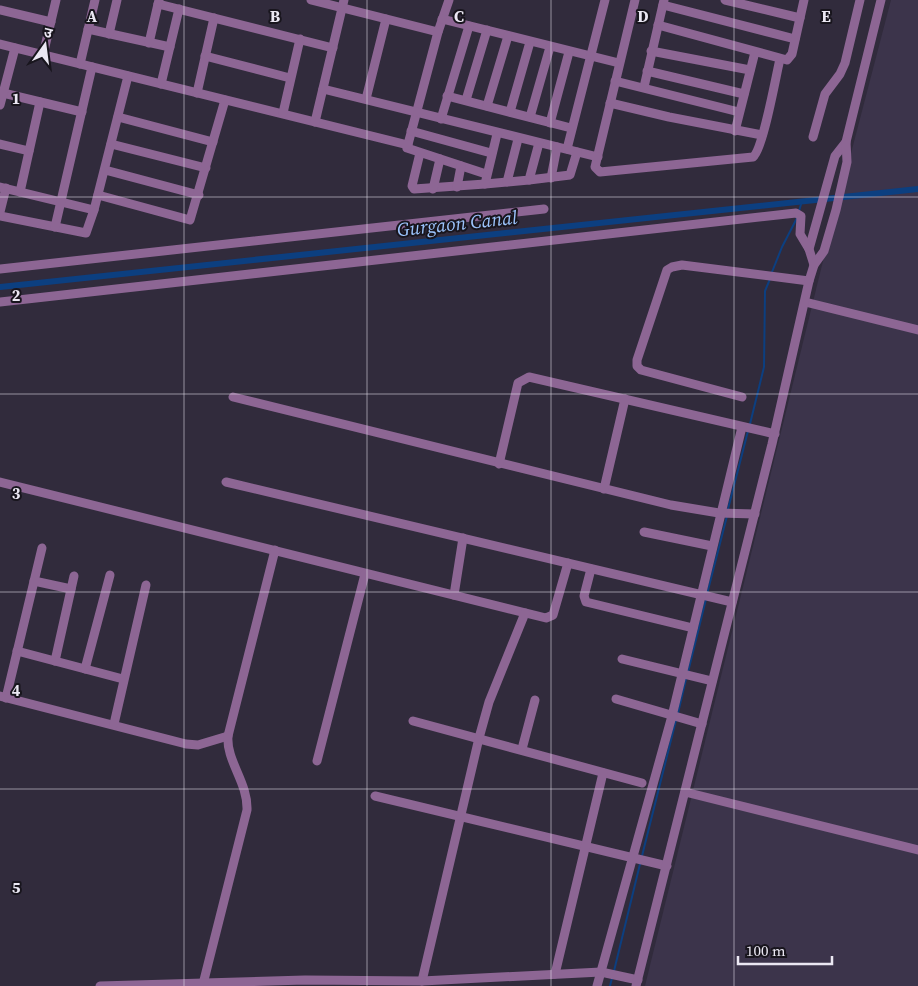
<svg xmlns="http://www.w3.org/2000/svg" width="918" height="986" viewBox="0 0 918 986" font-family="'Source Serif 4','Noto Sans Devanagari',serif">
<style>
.built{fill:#3c344b}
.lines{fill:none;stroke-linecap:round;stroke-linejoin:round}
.stream{stroke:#0c3f80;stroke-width:2}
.canal{stroke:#0c3f80;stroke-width:6}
.minor{stroke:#8d6694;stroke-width:9}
.grid{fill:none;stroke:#ebe8f3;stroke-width:1;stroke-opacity:0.55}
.labels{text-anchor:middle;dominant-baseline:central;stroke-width:4;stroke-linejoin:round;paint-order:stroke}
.water-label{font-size:19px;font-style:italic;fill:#9cc4fc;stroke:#18151d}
.grid-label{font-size:16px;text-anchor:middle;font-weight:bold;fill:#ebe8f3;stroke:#18151d;stroke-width:4;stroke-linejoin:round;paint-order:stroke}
</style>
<rect width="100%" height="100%" fill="#312b3c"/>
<polygon class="built" points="891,0 918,0 918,986 645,986 825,253"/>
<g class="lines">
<g class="stream">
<polyline points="799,211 802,201"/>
<polyline points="772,272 782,247 797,218"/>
<polyline points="750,424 764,367 765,291 770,279"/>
<polyline points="728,509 748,431"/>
<polyline points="707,594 727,516"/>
<polyline points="688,672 706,599"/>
<polyline points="678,713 686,679"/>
<polyline points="642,856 676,720"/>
<polyline points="614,971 640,864"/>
<polyline points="610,986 612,978"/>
</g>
<polyline class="canal" points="0,287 918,189"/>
<g class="minor">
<polyline points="159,0 158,4 333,48"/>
<polyline points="311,0 438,32"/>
<polyline points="449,0 438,32 407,148 486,174"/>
<path d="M635,0L595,167L600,172L753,157C763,150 776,75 780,59"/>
<polyline points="725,0 800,18"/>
<polyline points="663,5 795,39"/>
<polyline points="0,10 51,22"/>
<polyline points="442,19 619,63"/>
<polyline points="658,25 787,60 792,54 804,0"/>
<polyline points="88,29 170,47"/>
<polyline points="109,34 117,0"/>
<polyline points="149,43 158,4"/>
<polyline points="0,44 408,145"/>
<polyline points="651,51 750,70"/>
<polyline points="43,55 56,0"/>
<polyline points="205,56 290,78"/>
<polyline points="80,64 95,0"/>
<polyline points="647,71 744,94"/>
<polyline points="615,81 739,112"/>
<polyline points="161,84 179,9"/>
<polyline points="644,87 664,0"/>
<polyline points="323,89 598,157"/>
<polyline points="3,93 82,112"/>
<polyline points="197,93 214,18"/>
<polyline points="447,96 571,128"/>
<polyline points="366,99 386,19"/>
<polyline points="466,100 487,30"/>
<polyline points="610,103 669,117 762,135"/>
<polyline points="0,105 15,48"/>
<polyline points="487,106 508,36"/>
<polyline points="510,112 530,42"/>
<polyline points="283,113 300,39"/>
<polyline points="118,117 213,142"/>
<polyline points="530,117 550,47"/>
<polyline points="441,119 469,26"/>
<polyline points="315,122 344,0"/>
<polyline points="550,123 569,52"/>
<polyline points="411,131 491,153"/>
<polyline points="735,131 755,52"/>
<polyline points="497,134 485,184 529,180 539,143"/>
<polyline points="813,137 825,94 840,74 845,63 860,0"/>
<polyline points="0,144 29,151"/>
<polyline points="111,144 206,168"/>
<polyline points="567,149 605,0"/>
<polyline points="420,153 412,186 414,189 485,184"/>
<polyline points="105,170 199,195"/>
<polyline points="551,178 557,147"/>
<polyline points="529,180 570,175 577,152"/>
<polyline points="507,182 518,139"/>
<polyline points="0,187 94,210"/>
<polyline points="457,187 461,166"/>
<polyline points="433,189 440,159"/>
<polyline points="20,192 40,102"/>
<polyline points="98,195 190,220 225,100"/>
<polyline points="0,212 6,188"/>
<polyline points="0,216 86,233 94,210 128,76"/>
<polyline points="55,227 92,67"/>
<polyline points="814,265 809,249 835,156 846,142 881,0"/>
<polyline points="0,269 544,209"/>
<polyline points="0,302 796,213 801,216 800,234 809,249"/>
<polyline points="805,302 918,330"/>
<polyline points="233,397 671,505 719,513 755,514"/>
<polyline points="742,397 641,370 637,366 637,360 667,270 672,267 682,265 809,281"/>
<polyline points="499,464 518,383 529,377 775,434"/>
<polyline points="0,482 546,618 553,615 568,563"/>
<polyline points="226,482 732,602"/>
<polyline points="604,489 625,399"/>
<polyline points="644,532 712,546"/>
<polyline points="591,569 584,596 586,602 693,628"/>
<polyline points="34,581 71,589"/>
<polyline points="454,595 463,538"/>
<polyline points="17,651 123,679"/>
<polyline points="622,659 712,681"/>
<polyline points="55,661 74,576"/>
<polyline points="85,669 110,575"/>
<polyline points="0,696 186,744 198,745 228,736"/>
<polyline points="6,698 42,548"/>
<polyline points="616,699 702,724"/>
<polyline points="413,721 642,783"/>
<polyline points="114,724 146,585"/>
<polyline points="522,749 535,700"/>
<polyline points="317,761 365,574"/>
<polyline points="685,792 918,850"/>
<polyline points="375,796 667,866"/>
<polyline points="555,974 603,773"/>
<polyline points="422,981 479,738 489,702 525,613"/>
<path d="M203,984L247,810C248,782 226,761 228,736L275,550"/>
<polyline points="100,986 305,980 422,981 601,972 638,980"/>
<polyline points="597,986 672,716 742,427"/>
<polyline points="636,986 772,444 809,281 814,265 824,251 836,210 847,162 846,142"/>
</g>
</g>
<path class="grid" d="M184,0V986M367,0V986M551,0V986M734,0V986M0,197H918M0,394H918M0,592H918M0,789H918"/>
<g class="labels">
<g class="water-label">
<text transform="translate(457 223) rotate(-6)">Gurgaon Canal</text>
</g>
</g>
<g class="grid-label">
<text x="92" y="22">A</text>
<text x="275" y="22">B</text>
<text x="459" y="22">C</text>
<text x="643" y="22">D</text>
<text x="826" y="22">E</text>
<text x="16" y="104">1</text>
<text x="16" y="301">2</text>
<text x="16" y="499">3</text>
<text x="16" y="696">4</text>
<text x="16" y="893">5</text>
</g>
<g transform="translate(45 45) rotate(14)" stroke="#18151d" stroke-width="4" paint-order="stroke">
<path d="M0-4L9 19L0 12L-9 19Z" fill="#ebe8f3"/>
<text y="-8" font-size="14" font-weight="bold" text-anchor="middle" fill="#ebe8f3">उ</text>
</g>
<path d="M738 956v8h94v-8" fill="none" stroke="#ebe8f3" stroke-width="2.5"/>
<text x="746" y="956" font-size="15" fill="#ebe8f3" stroke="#18151d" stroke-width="4" paint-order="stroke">100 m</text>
</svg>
